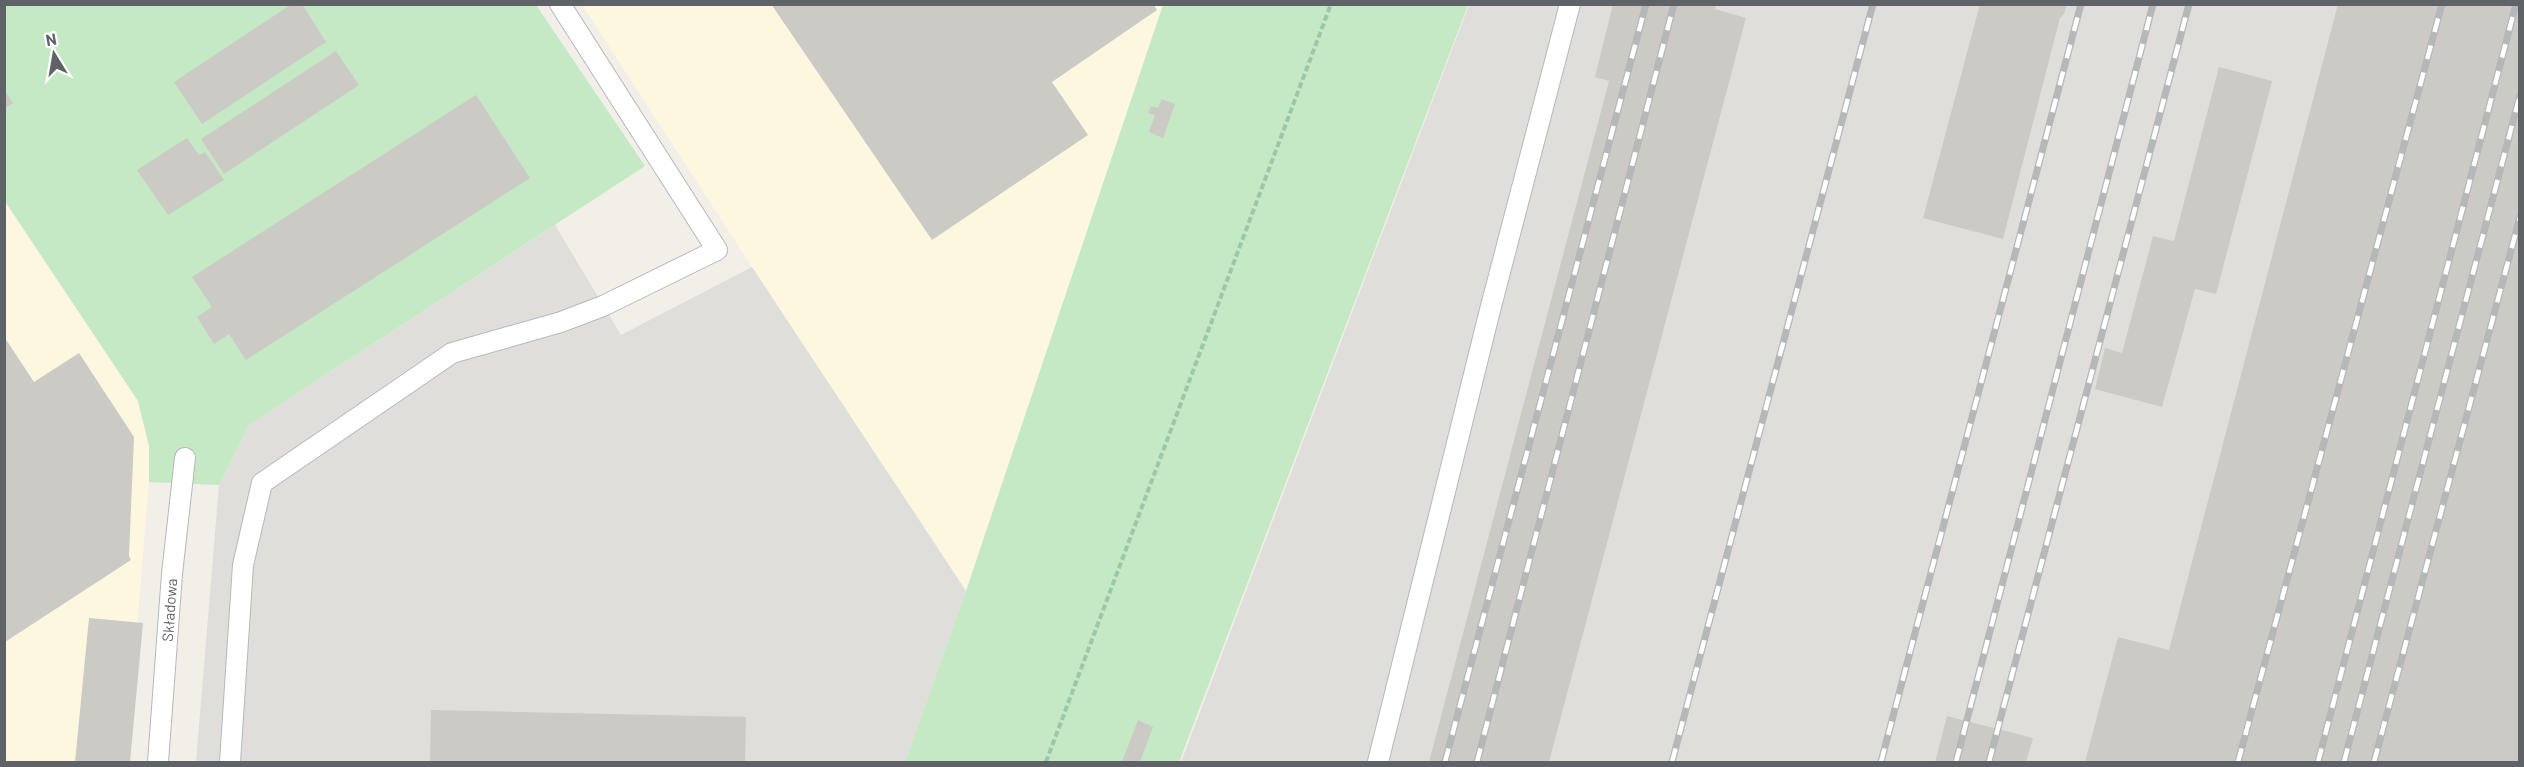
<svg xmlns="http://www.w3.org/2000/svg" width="2524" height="767" viewBox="0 0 2524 767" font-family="Barlow,sans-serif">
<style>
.commercial{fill:#fef7e0}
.industrial{fill:#e0deda}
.green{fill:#c5e8c5}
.building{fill:#cccac5}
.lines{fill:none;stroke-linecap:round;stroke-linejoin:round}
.lane-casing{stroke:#b5b8bc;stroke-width:22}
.path{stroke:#9cc7a9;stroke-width:4;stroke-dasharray:6 3;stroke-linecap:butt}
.lane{stroke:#fff;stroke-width:20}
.rail-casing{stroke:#b6b7b8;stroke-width:7}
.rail{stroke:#fff;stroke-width:4.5;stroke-dasharray:14;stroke-linecap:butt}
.labels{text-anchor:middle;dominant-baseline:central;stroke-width:4.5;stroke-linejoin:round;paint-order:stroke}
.street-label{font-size:15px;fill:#5f6368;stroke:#fff}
</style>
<rect width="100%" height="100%" fill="#f1efe8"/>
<g class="commercial">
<polygon points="582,5 1163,5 966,591 752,267"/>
<polygon points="4,201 138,401 149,446 149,482 126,762 5,762"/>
</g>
<g class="industrial">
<polygon points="1469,5 2519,5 2519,762 1181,762"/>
<polygon points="555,225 621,335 752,267 966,591 905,762 196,762 219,485 249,425"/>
</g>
<g class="green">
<polygon points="4,5 536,5 645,166 249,425 219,485 149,482 149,446 138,401 5,201"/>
<polygon points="1163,5 1468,5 1179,762 905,762 966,591"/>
</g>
<g class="building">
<polygon points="292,4 302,4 326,42 202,124 174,82"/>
<polygon points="771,4 1153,4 1157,10 1052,82 1088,135 932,240"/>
<polygon points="1613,4 1716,4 1715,9 1746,18 1549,762 1429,762 1609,81 1595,77"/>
<polygon points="1980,4 2067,4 2064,14 2060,18 2003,239 1923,218"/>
<polygon points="2338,4 2520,4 2520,762 2085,762 2118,637 2169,650"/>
<polygon points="336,51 359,85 224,174 201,139"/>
<polygon points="2219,67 2272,81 2216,294 2195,289 2162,407 2095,389 2105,348 2122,353 2153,236 2174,241"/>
<polygon points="4,90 13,103 4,109"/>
<polygon points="476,95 530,178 246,360 229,334 214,344 197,317 212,307 192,277"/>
<polygon points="1162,99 1175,104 1163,138 1149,132 1155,115 1148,113 1151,106 1158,108"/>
<polygon points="187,138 199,155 205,152 224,180 168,215 137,170"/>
<polygon points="5,338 34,382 79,353 134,437 129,556 131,560 5,642"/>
<polygon points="89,618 143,623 130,762 75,762"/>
<polygon points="431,710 746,717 745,762 430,762"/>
<polygon points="1947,716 2033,738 2026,762 1935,762"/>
<polygon points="1138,720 1153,727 1140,762 1122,762"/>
</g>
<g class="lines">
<g class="lane-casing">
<g id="lane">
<polyline points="158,762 172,574 185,458"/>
<polyline points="230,762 243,565 262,483 452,353 561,322 603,306 717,250 560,4"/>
<polyline points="1378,762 1489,314 1570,4"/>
</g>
</g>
<polyline class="path" points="1046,762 1331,4"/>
<use href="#lane" class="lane"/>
<g class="rail-casing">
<g id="rail">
<polyline points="1445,762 1646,4"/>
<polyline points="1477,762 1674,4"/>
<polyline points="1672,762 1873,4"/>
<polyline points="1881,762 2081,4"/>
<polyline points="1956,762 2153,4"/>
<polyline points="1989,762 2189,4"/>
<polyline points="2238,762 2442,4"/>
<polyline points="2318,762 2516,4"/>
<polyline points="2344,762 2520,95"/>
<polyline points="2374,762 2520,217"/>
</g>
</g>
<use href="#rail" class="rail"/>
</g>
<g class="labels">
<g class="street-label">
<text transform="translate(169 610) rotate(-86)">Składowa</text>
</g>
</g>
<rect width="2524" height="767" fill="none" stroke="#5f6368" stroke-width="12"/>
<g transform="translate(54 54) rotate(349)" stroke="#ffffff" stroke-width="4.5" paint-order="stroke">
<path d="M0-4.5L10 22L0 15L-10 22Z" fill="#5f6368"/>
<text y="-9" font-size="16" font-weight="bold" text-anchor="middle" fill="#5f6368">N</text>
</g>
</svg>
